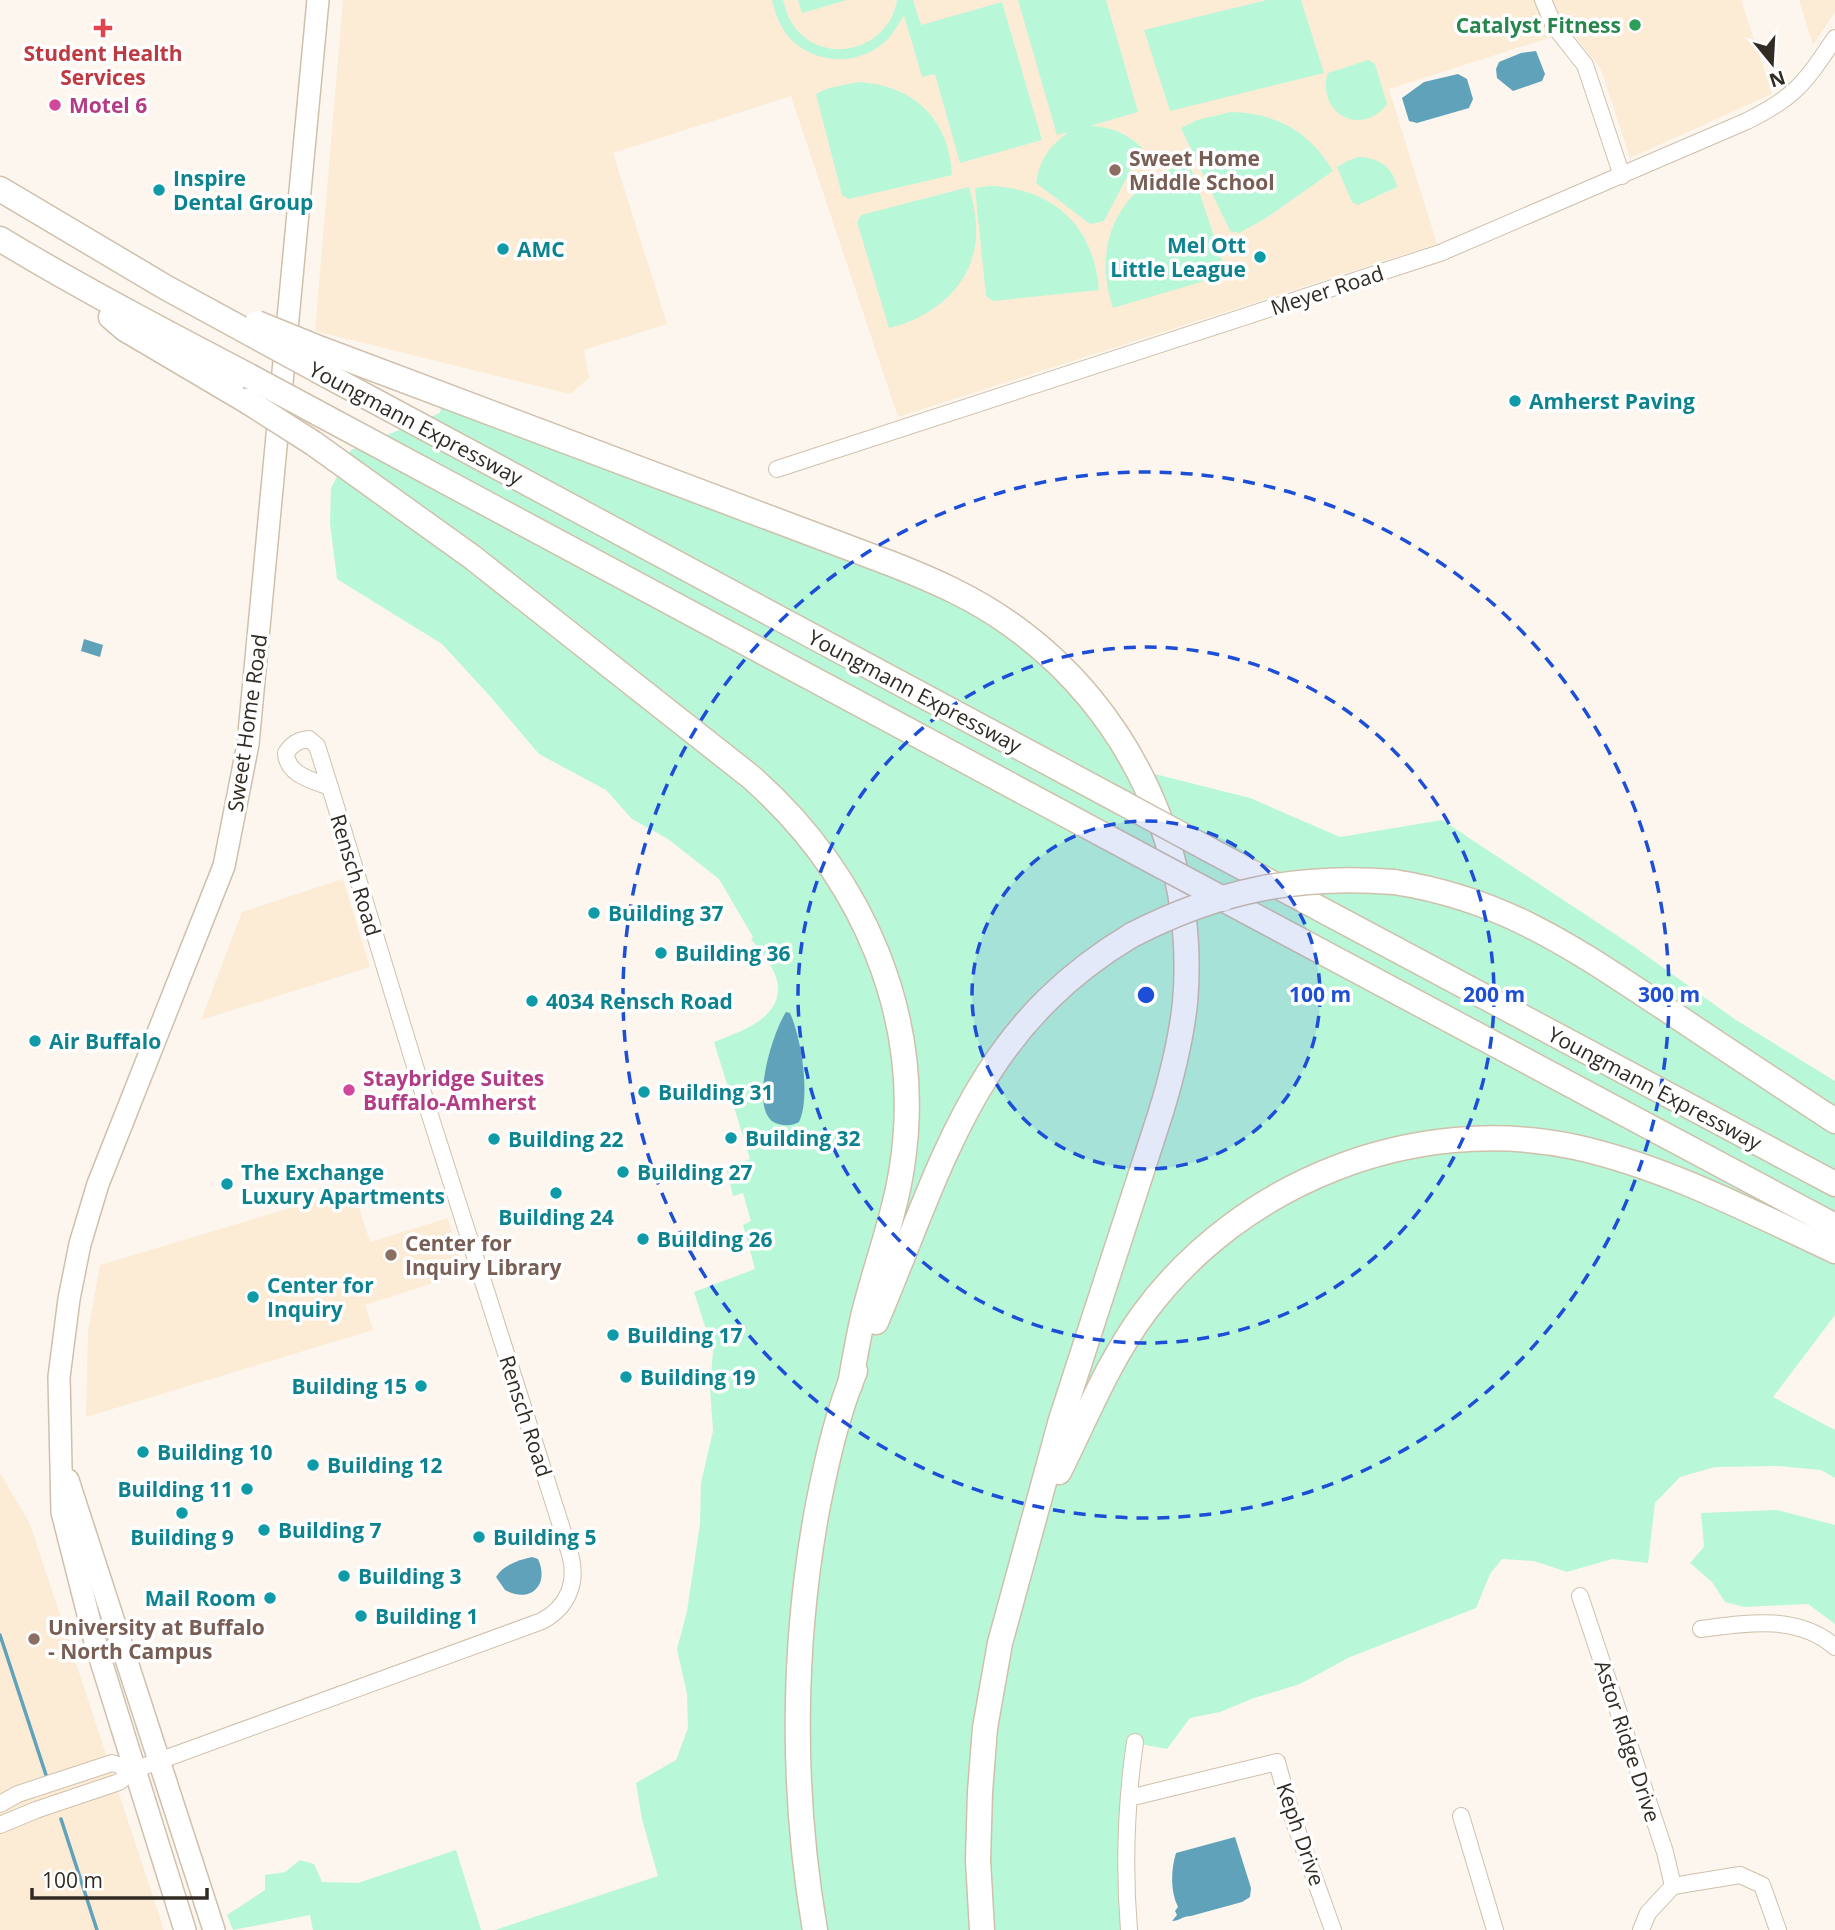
<svg xmlns="http://www.w3.org/2000/svg" width="1835" height="1930" viewBox="0 0 1835 1930" font-family="'Open Sans',sans-serif">
<style>
.built{fill:#fcecd6}
.green{fill:#b9f7d9}
.water{fill:#61a2bb}
.lines{fill:none;stroke-linecap:round;stroke-linejoin:round}
.stream{stroke:#61a2bb;stroke-width:3.5}
.minor-casing{stroke:#cfc0ac;stroke-width:18}
.major-casing{stroke:#cfc0ac;stroke-width:24}
.highway-casing{stroke:#cfc0ac;stroke-width:27}
.minor{stroke:#fff;stroke-width:16}
.major{stroke:#fff;stroke-width:21}
.highway{stroke:#fff;stroke-width:24}
.highway-bridge-casing{stroke:#cfc0ac;stroke-width:27;stroke-linecap:butt}
.highway-bridge{stroke:#fff;stroke-width:24}
.ring{fill:none;stroke:#1d4ed8;stroke-width:3.5;stroke-dasharray:12 9}
.leisure-dot{fill:#2e9e5b;stroke:#fff;stroke-width:2.5}
.health-dot{fill:#e0444e;stroke:#fff;stroke-width:2.5}
.hotel-dot{fill:#d1479c;stroke:#fff;stroke-width:2.5}
.education-dot{fill:#8d6e63;stroke:#fff;stroke-width:2.5}
.culture-dot{fill:#0f9aa8;stroke:#fff;stroke-width:2.5}
.labels{text-anchor:middle;dominant-baseline:central;stroke-width:7;stroke-linejoin:round;paint-order:stroke}
.leisure-label{font-size:21px;font-weight:bold;fill:#27864d;stroke:#fff;text-anchor:end}
.health-label{font-size:21px;font-weight:bold;fill:#be3a42;stroke:#fff}
.hotel-label{font-size:21px;font-weight:bold;fill:#b23c85;stroke:#fff;text-anchor:start}
.education-label{font-size:21px;font-weight:bold;fill:#785e54;stroke:#fff;text-anchor:start}
.culture-label{font-size:21px;font-weight:bold;fill:#0d838f;stroke:#fff;text-anchor:start}
.street-label{font-size:21px;fill:#312b23;stroke:#fff}
.centre{fill:#1d4ed8;stroke:#fff;stroke-width:3.5}
.ring-label{font-size:21px;text-anchor:middle;font-weight:bold;fill:#1d4ed8;stroke:#fff;stroke-width:7;stroke-linejoin:round;paint-order:stroke}
</style>
<rect width="100%" height="100%" fill="#fcf6ee"/>
<g class="built">
<polygon points="343,0 1741,0 1772,94 1630,158 1601,69 1571,31 1389,89 1437,244 898,417 791,96 613,153 667,324 584,350 589,378 570,394 315,331"/>
<polygon points="1799,0 1835,0 1835,12 1813,45"/>
<polygon points="343,879 370,967 201,1020 242,912"/>
<polygon points="353,1189 370,1242 448,1218 464,1273 365,1305 373,1330 86,1417 88,1332 100,1265"/>
<polygon points="0,1473 30,1524 164,1930 0,1930"/>
</g>
<g class="green">
<path d="M772,0H783C786,11 789,21 797,30C829,67 890,47 897,0H913L921,25L1002,2L1042,140L960,163L935,74L922,77L904,15C898,25 892,37 881,45C853,67 810,63 787,35C779,24 775,13 772,0Z"/>
<polygon points="798,0 847,0 802,13"/>
<path d="M1018,0H1106L1138,112L1090,126C1111,127 1127,133 1142,148L1104,221L1090,224L1036,183C1039,160 1050,145 1069,132L1057,135Z"/>
<polygon points="1267,0 1301,0 1324,73 1170,111 1144,30"/>
<path d="M1368,60L1375,64L1387,104C1362,137 1318,115 1327,75L1328,73Z"/>
<path d="M858,82C914,85 949,119 952,175L849,199L842,195L816,94L829,88Z"/>
<path d="M1231,112C1277,113 1310,132 1333,171L1266,218L1239,233L1230,231L1181,128L1197,120Z"/>
<path d="M1358,157C1378,157 1393,167 1397,187L1358,205L1352,202L1337,167L1347,161Z"/>
<path d="M1189,162L1225,269L1221,276L1113,308C1090,240 1122,183 1189,162Z"/>
<path d="M991,186C1055,189 1094,227 1099,290L993,301L986,296L975,188Z"/>
<path d="M969,187C973,202 977,219 976,235C975,284 933,318 889,328L857,222L861,215Z"/>
<path d="M443,395L1009,623L1139,770L1250,798L1340,837L1442,820L1633,946L1736,1020L1835,1081V1315L1773,1397L1835,1430V1478L1821,1470L1777,1466L1715,1467L1680,1477L1655,1503L1648,1563L1612,1559L1567,1572L1534,1561L1502,1559L1490,1574L1476,1608L1350,1657L1300,1684L1254,1698L1220,1712L1190,1718L1167,1749L1135,1743L1129,1930H495L658,1876L642,1819L636,1783L676,1760L688,1728L687,1694L677,1649L687,1611L700,1524L701,1483L713,1431L710,1388L713,1351L694,1292L755,1269L743,1225L751,1221L743,1193L733,1196L726,1167L750,1159L714,1042C741,1031 788,1017 776,977C771,963 760,951 751,939L753,937L719,879L668,839L632,819L606,790L539,754L488,694L442,644L337,579L330,523L331,488L351,450L440,413Z"/>
<polygon points="1777,1510 1835,1525 1835,1624 1808,1604 1745,1607 1725,1602 1712,1582 1690,1563 1704,1547 1701,1513"/>
<polygon points="456,1850 481,1930 313,1930 310,1915 233,1930 227,1915 265,1890 265,1875 285,1872 300,1860 314,1864 322,1882 358,1883"/>
</g>
<g class="water">
<polygon points="1536,51 1545,74 1542,81 1513,91 1497,78 1496,69 1499,62 1521,53"/>
<polygon points="1458,74 1467,79 1473,99 1469,108 1417,123 1409,121 1402,98 1424,82"/>
<polygon points="84,639 103,645 100,657 81,651"/>
<path d="M786,1012L790,1013C801,1037 811,1097 799,1122C792,1126 786,1126 778,1124C746,1115 773,1031 786,1012Z"/>
<path d="M532,1557L538,1559C550,1585 530,1604 505,1590L496,1577C503,1565 519,1560 532,1557Z"/>
<path d="M1235,1837L1251,1888L1250,1897L1242,1902L1191,1916C1183,1916 1179,1921 1172,1921L1177,1915L1175,1911L1178,1907C1170,1891 1171,1869 1176,1853Z"/>
</g>
<g class="lines">
<g class="stream">
<polyline points="0,1635 46,1775"/>
<polyline points="61,1819 97,1930"/>
</g>
<g class="minor-casing">
<g id="minor">
<polyline points="1543,0 1554,26 1585,65 1622,176"/>
<path d="M777,469L1440,253L1747,121C1796,97 1806,81 1835,38"/>
<polyline points="1580,1596 1665,1852 1673,1886 1648,1913 1641,1930"/>
<path d="M1701,1629C1746,1623 1798,1614 1835,1647"/>
<polyline points="1129,1798 1277,1762 1291,1813 1333,1930"/>
<polyline points="0,1804 18,1794 112,1763 134,1770"/>
<polyline points="1461,1816 1495,1930"/>
<path d="M0,1825L36,1810L119,1782L134,1770L542,1621C568,1607 578,1582 570,1554L428,1109L330,787L317,746L309,739C298,740 292,744 286,753C287,775 312,780 330,787"/>
<polyline points="1673,1886 1740,1875 1762,1885 1778,1930"/>
<path d="M1129,1930C1124,1869 1126,1804 1135,1742"/>
</g>
</g>
<g class="major-casing">
<g id="major">
<polyline points="68,1480 214,1930"/>
<polyline points="185,1930 95,1642 62,1512 59,1377 69,1299 80,1244 98,1184 224,866 248,744 318,0"/>
</g>
</g>
<g class="highway-casing">
<g id="highway">
<polyline points="0,189 165,287 253,335"/>
<path d="M0,239C81,288 165,332 249,376"/>
<polyline points="111,317 125,329 247,401"/>
<path d="M321,349L892,564C933,580 974,598 1010,624C1131,709 1198,856 1185,1003C1181,1040 1172,1076 1161,1112L1061,1420L1000,1643L985,1728L980,1792L978,1860L982,1930"/>
<polyline points="319,371 1123,803"/>
<polyline points="316,412 1137,853"/>
<path d="M313,443L472,557L751,777C863,876 925,1018 902,1167C894,1219 875,1267 863,1317C858,1339 854,1362 850,1385"/>
<polyline points="1208,849 1835,1184"/>
<path d="M1394,882C1505,899 1575,949 1666,1009C1722,1047 1779,1084 1835,1121"/>
<polyline points="1223,899 1835,1226"/>
<path d="M876,1322C943,1164 974,1029 1132,935"/>
<path d="M1059,1472C1086,1418 1108,1362 1144,1313C1241,1182 1414,1113 1575,1147C1666,1167 1751,1212 1835,1251"/>
<path d="M815,1930C791,1791 792,1644 818,1505C827,1460 837,1414 855,1371"/>
</g>
</g>
<use href="#minor" class="minor"/>
<use href="#major" class="major"/>
<use href="#highway" class="highway"/>
<g class="highway-bridge-casing">
<g id="highway-bridge">
<polyline points="257,323 321,349"/>
<polyline points="253,335 319,371"/>
<polyline points="249,376 316,412"/>
<polyline points="247,401 313,443"/>
<polyline points="1123,803 1208,849"/>
<polyline points="1137,853 1223,899"/>
<path d="M1132,935C1218,891 1297,874 1394,882"/>
</g>
</g>
<use href="#highway-bridge" class="highway-bridge"/>
</g>
<circle cx="1146" cy="995" r="174" fill="#1d4ed8" fill-opacity=".12"/>
<g class="ring">
<circle cx="1146" cy="995" r="174"/>
<circle cx="1146" cy="995" r="348"/>
<circle cx="1146" cy="995" r="523"/>
</g>
<circle class="leisure-dot" cx="1635" cy="25" r="7"/>
<path class="health-dot" d="M99.5 17.5h7v7h7v7h-7v7h-7v-7h-7v-7h7z"/>
<g class="hotel-dot">
<circle cx="55" cy="105" r="7"/>
<circle cx="349" cy="1090" r="7"/>
</g>
<g class="education-dot">
<circle cx="1115" cy="170" r="7"/>
<circle cx="391" cy="1255" r="7"/>
<circle cx="34" cy="1639" r="7"/>
</g>
<g class="culture-dot">
<circle cx="159" cy="190" r="7"/>
<circle cx="503" cy="249" r="7"/>
<circle cx="1260" cy="257" r="7"/>
<circle cx="1515" cy="401" r="7"/>
<circle cx="594" cy="913" r="7"/>
<circle cx="661" cy="953" r="7"/>
<circle cx="532" cy="1001" r="7"/>
<circle cx="35" cy="1041" r="7"/>
<circle cx="644" cy="1092" r="7"/>
<circle cx="731" cy="1138" r="7"/>
<circle cx="494" cy="1139" r="7"/>
<circle cx="623" cy="1172" r="7"/>
<circle cx="227" cy="1184" r="7"/>
<circle cx="556" cy="1193" r="7"/>
<circle cx="643" cy="1239" r="7"/>
<circle cx="253" cy="1297" r="7"/>
<circle cx="613" cy="1335" r="7"/>
<circle cx="626" cy="1377" r="7"/>
<circle cx="421" cy="1386" r="7"/>
<circle cx="143" cy="1452" r="7"/>
<circle cx="313" cy="1465" r="7"/>
<circle cx="247" cy="1489" r="7"/>
<circle cx="182" cy="1513" r="7"/>
<circle cx="264" cy="1530" r="7"/>
<circle cx="479" cy="1537" r="7"/>
<circle cx="344" cy="1576" r="7"/>
<circle cx="270" cy="1598" r="7"/>
<circle cx="361" cy="1616" r="7"/>
</g>
<g class="labels">
<g class="leisure-label">
<text x="1621" y="25">Catalyst Fitness</text>
</g>
<g class="health-label">
<text x="103" y="53">Student Health<tspan x="103" dy="24">Services</tspan></text>
</g>
<g class="hotel-label">
<text x="69" y="105">Motel 6</text>
<text x="363" y="1078">Staybridge Suites<tspan x="363" dy="24">Buffalo-Amherst</tspan></text>
</g>
<g class="education-label">
<text x="1129" y="158">Sweet Home<tspan x="1129" dy="24">Middle School</tspan></text>
<text x="405" y="1243">Center for<tspan x="405" dy="24">Inquiry Library</tspan></text>
<text x="48" y="1627">University at Buffalo<tspan x="48" dy="24">- North Campus</tspan></text>
</g>
<g class="culture-label">
<text x="173" y="178">Inspire<tspan x="173" dy="24">Dental Group</tspan></text>
<text x="1246" y="245" text-anchor="end">Mel Ott<tspan x="1246" dy="24">Little League</tspan></text>
<text x="517" y="249">AMC</text>
<text x="1529" y="401">Amherst Paving</text>
<text x="608" y="913">Building 37</text>
<text x="675" y="953">Building 36</text>
<text x="546" y="1001">4034 Rensch Road</text>
<text x="49" y="1041">Air Buffalo</text>
<text x="658" y="1092">Building 31</text>
<text x="745" y="1138">Building 32</text>
<text x="508" y="1139">Building 22</text>
<text x="241" y="1172">The Exchange<tspan x="241" dy="24">Luxury Apartments</tspan></text>
<text x="637" y="1172">Building 27</text>
<text x="556" y="1217" text-anchor="middle">Building 24</text>
<text x="657" y="1239">Building 26</text>
<text x="267" y="1285">Center for<tspan x="267" dy="24">Inquiry</tspan></text>
<text x="627" y="1335">Building 17</text>
<text x="640" y="1377">Building 19</text>
<text x="407" y="1386" text-anchor="end">Building 15</text>
<text x="157" y="1452">Building 10</text>
<text x="327" y="1465">Building 12</text>
<text x="233" y="1489" text-anchor="end">Building 11</text>
<text x="278" y="1530">Building 7</text>
<text x="182" y="1537" text-anchor="middle">Building 9</text>
<text x="493" y="1537">Building 5</text>
<text x="358" y="1576">Building 3</text>
<text x="256" y="1598" text-anchor="end">Mail Room</text>
<text x="375" y="1616">Building 1</text>
</g>
<g class="street-label">
<text transform="translate(1327 290) rotate(-18)">Meyer Road</text>
<text transform="translate(416 423) rotate(28)">Youngmann Expressway</text>
<text transform="translate(915 691) rotate(28)">Youngmann Expressway</text>
<text transform="translate(247 723) rotate(-82)">Sweet Home Road</text>
<text transform="translate(356 875) rotate(73)">Rensch Road</text>
<text transform="translate(1655 1088) rotate(28)">Youngmann Expressway</text>
<text transform="translate(526 1416) rotate(72)">Rensch Road</text>
<text transform="translate(1628 1741) rotate(72)">Astor Ridge Drive</text>
<text transform="translate(1301 1834) rotate(71)">Keph Drive</text>
</g>
</g>
<circle cx="1146" cy="995" r="10" class="centre"/>
<g class="ring-label">
<text x="1320" y="1002">100 m</text>
<text x="1494" y="1002">200 m</text>
<text x="1669" y="1002">300 m</text>
</g>
<g transform="translate(1772 63) rotate(162)" stroke="#ffffff" stroke-width="5" paint-order="stroke">
<path d="M0-5L12 26L0 18L-12 26Z" fill="#312b23"/>
<text y="-10" font-size="19" font-weight="bold" text-anchor="middle" fill="#312b23">N</text>
</g>
<path d="M32 1888v10h175v-10" fill="none" stroke="#312b23" stroke-width="3.5"/>
<text x="42" y="1888" font-size="21" fill="#312b23" stroke="#ffffff" stroke-width="5" paint-order="stroke">100 m</text>
</svg>
